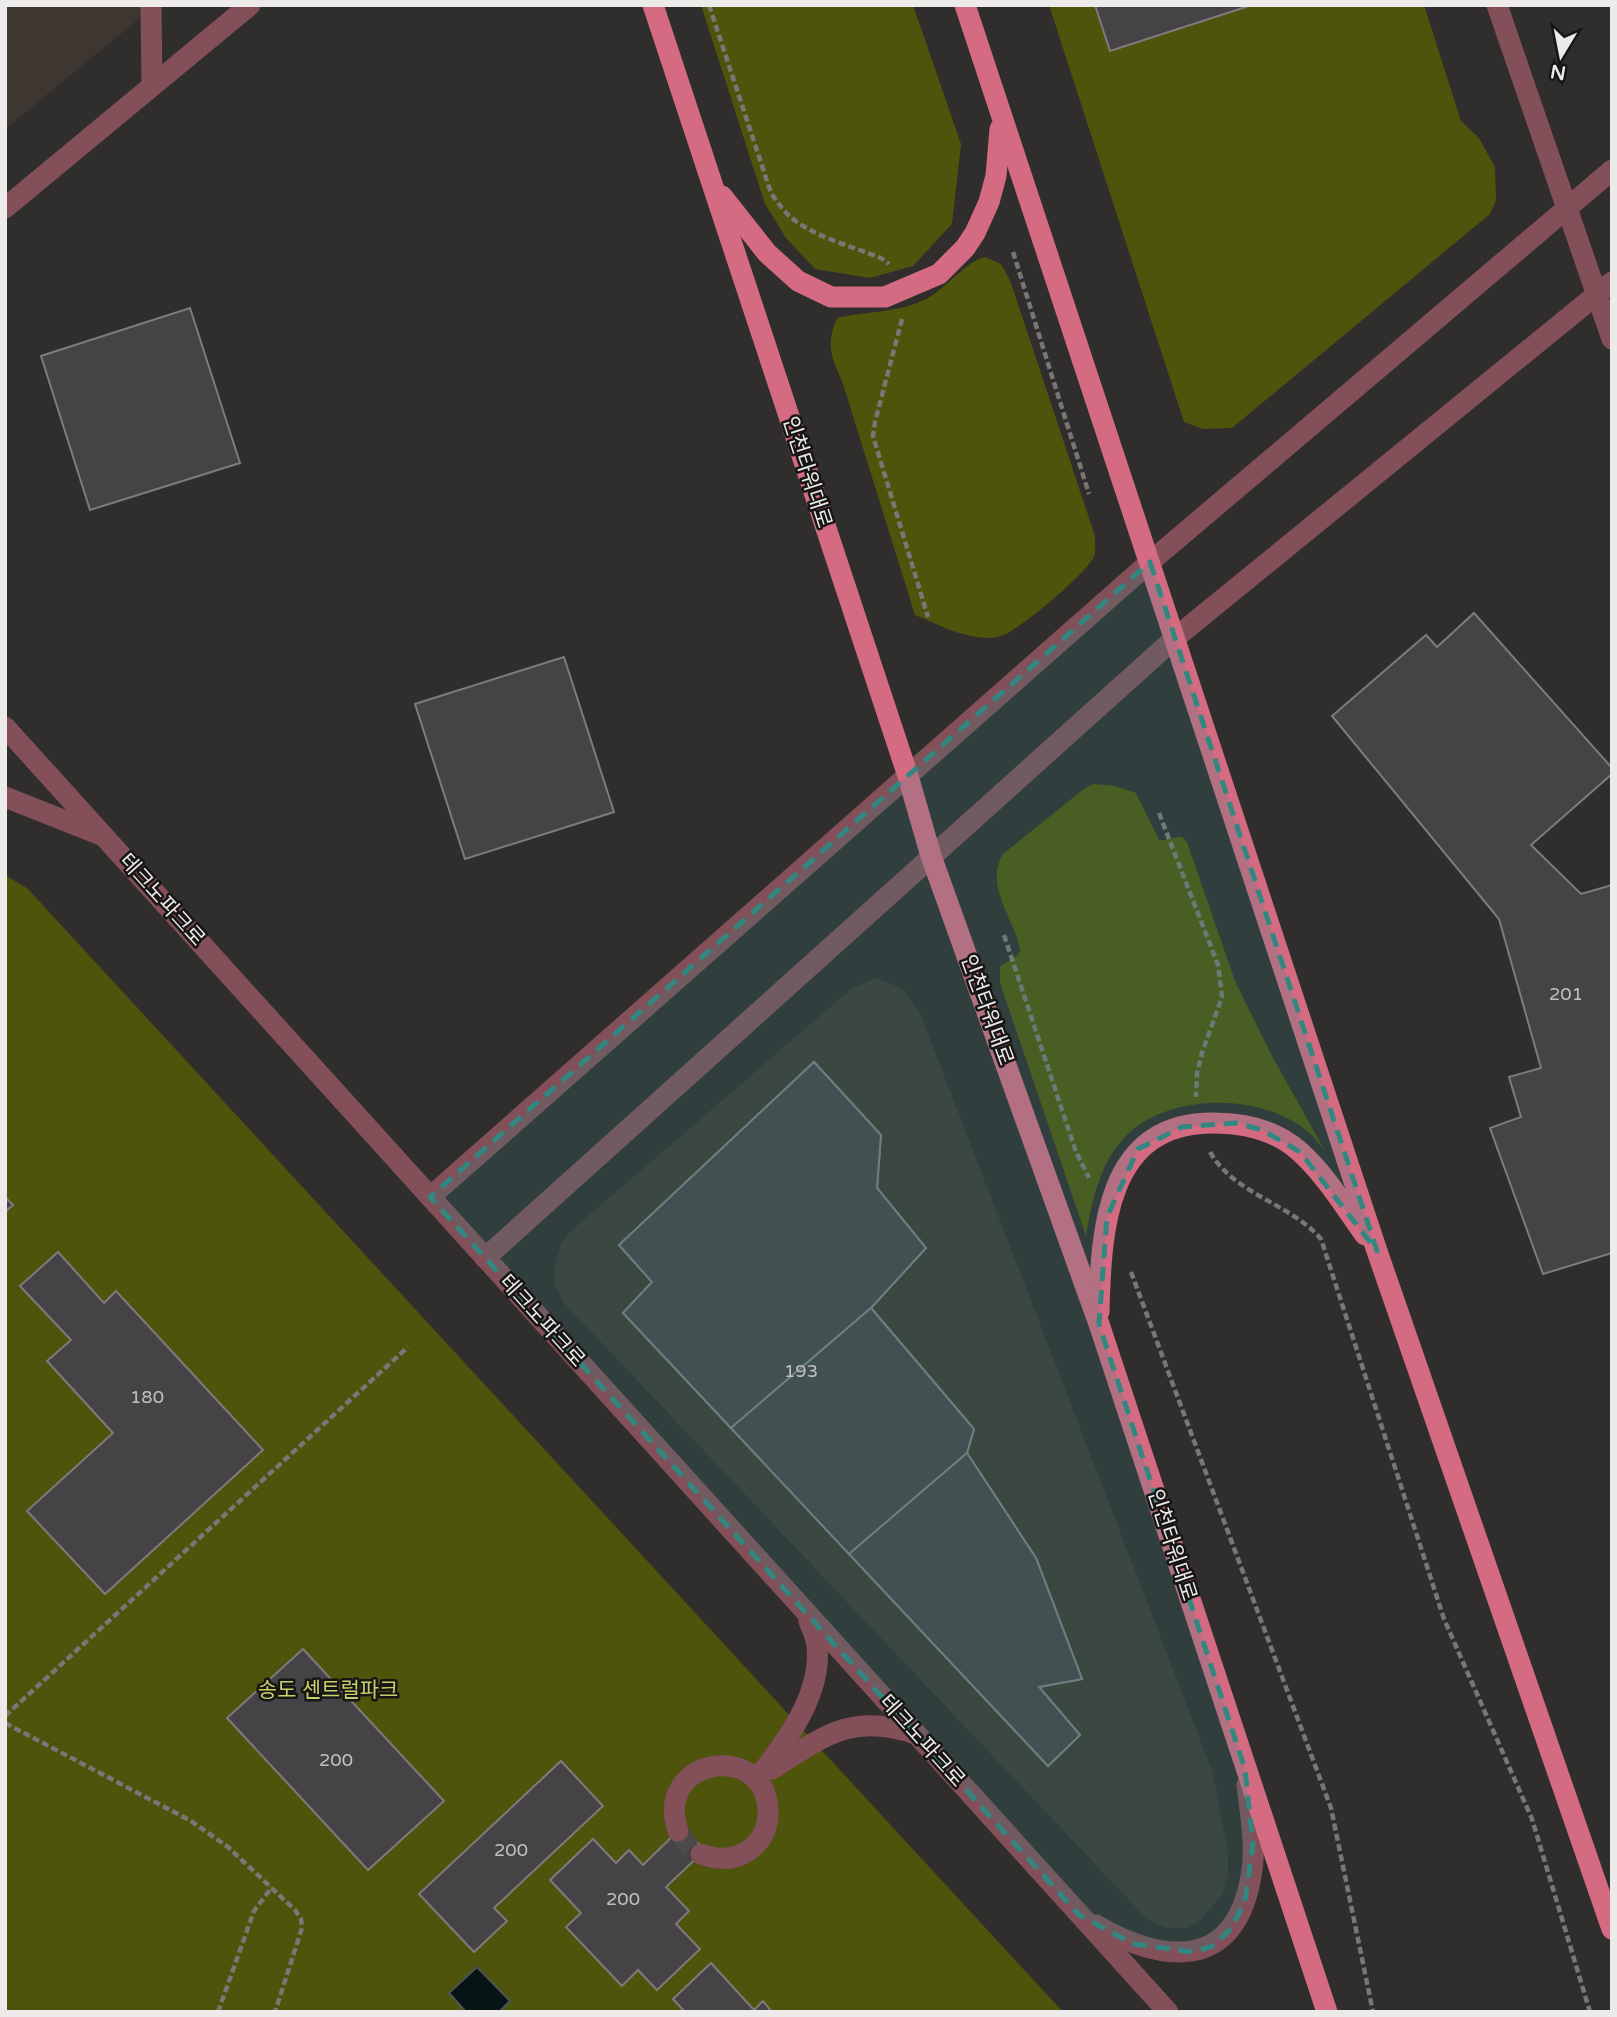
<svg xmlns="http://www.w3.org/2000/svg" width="1617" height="2017" viewBox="0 0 1617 2017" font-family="'Varela Round','Noto Sans KR',sans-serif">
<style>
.built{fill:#3e3731}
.green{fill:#4e540b}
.water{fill:#071416;stroke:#4c5456;stroke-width:2}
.building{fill:#454345;stroke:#7d7b7d;stroke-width:2}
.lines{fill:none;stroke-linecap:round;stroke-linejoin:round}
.minor-tunnel{stroke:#4c4a48;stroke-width:21;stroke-dasharray:21 10;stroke-linecap:butt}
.path{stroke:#797775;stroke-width:4.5;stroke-dasharray:7 3.5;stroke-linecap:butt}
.minor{stroke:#834f59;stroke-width:21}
.major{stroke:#d46b82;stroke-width:21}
.marked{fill:#308881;fill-opacity:0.2;stroke:#308881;stroke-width:5;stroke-dasharray:14 9;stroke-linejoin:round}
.labels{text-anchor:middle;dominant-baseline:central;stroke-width:5;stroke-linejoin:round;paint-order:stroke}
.number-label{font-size:18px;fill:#c2c1c1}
.street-label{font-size:21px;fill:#ecebea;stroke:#171615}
.park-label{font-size:21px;fill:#c4d06a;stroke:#171615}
</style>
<rect width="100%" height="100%" fill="#302e2c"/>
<g class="built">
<polygon points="5,5 156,5 5,129"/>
<polygon points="876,978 903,989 920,1013 1213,1773 1228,1853 1228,1876 1223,1894 1201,1919 1188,1928 1167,1928 1148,1920 563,1302 554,1283 556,1260 561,1244 571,1231 851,989"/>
</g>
<g class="green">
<polygon points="701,5 913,5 961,144 952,224 913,266 870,278 815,269 786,238 765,204"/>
<polygon points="1049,5 1424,5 1461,121 1479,138 1495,167 1496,200 1490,214 1232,428 1203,429 1184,422"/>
<path d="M985,257L1001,264L1010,280L1095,536C1095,542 1096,551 1094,557C1085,574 1016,634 998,637C970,642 940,625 915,615L843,384C832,357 825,347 837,318C867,311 900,313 928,298C949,286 962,264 985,257Z"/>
<path d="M1094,784L1115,786L1136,793L1159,840C1168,841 1174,836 1182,837L1187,842L1235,981L1271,1054L1325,1151C1319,1144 1314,1136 1307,1131C1261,1093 1172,1093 1128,1134C1100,1160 1092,1201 1086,1236L1000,983V966L1018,955L1020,951C1016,920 983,886 1003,854L1085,788Z"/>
<polygon points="5,875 27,888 1063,2012 5,2012"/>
</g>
<polygon class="water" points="477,1967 510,2001 499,2012 466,2012 449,1993"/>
<g class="building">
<polygon points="1095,5 1252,5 1110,51"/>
<polygon points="190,308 240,463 90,510 41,356"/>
<polygon points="1474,613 1612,768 1612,774 1531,845 1581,894 1612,885 1612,1253 1543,1274 1490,1128 1521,1117 1509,1077 1541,1068 1499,919 1332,716 1426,635 1437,647"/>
<polygon points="564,657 614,812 465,859 415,704"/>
<polygon points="814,1062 881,1135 877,1188 926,1248 871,1308 974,1429 967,1453 1036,1558 1082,1679 1039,1687 1080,1735 1048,1766 623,1313 652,1282 619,1245"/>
<polygon points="814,1062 881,1135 877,1188 926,1248 871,1308 731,1428 623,1313 652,1282 619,1245"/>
<polygon points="5,1197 13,1205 5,1212"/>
<polygon points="58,1252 104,1303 116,1291 263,1450 105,1594 27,1511 113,1433 47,1361 71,1340 20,1286"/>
<polygon points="871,1308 974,1429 967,1453 849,1554 731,1428"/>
<polygon points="967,1453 1036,1558 1082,1679 1039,1687 1080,1735 1048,1766 849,1554"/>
<polygon points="303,1649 444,1801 368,1870 227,1718"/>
<polygon points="561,1761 603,1806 494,1908 507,1921 474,1952 419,1894"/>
<polygon points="682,1827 705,1850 666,1887 689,1911 676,1924 700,1949 657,1990 638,1970 622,1986 566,1927 581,1913 550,1880 593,1839 616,1863 629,1850 643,1865"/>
<polygon points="711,1963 754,2010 763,2001 772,2012 685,2012 673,1999"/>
</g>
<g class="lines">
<polyline class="minor-tunnel" points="678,1831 690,1848 701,1854"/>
<g class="path">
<path d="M709,5L771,193C778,203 784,212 793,219C815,237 854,247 881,258L889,264"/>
<polyline points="1013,252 1089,494"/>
<polyline points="902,319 875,422 873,436 928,617"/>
<polyline points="1159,813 1218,965 1222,997 1202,1053 1197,1074 1196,1097"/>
<polyline points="1004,935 1076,1152 1089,1178"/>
<path d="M1210,1152C1235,1195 1290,1203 1321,1239L1444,1619L1532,1819L1590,2012"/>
<polyline points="1131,1272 1331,1808 1373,2012"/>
<polyline points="5,1716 408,1347"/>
<polyline points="5,1723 191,1821 228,1847 295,1910 301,1919 302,1928 275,2012"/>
<polyline points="218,2012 254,1911 272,1887"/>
</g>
<g class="minor">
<polyline points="151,5 152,86"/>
<polyline points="1497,5 1612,339"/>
<polyline points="5,208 250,5"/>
<polyline points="5,727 1168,2012"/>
<polyline points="5,797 101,835"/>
<polyline points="430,1197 1150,562 1612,170"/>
<polyline points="485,1258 1175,638 1612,282"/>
<path d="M772,1769C824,1736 852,1712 916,1734"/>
<path d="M756,1780C784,1745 822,1695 817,1647C817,1639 812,1629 809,1621"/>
<path d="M678,1831C653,1756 767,1741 768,1811C769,1823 764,1837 755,1845C739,1861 720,1861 701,1854"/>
<path d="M1096,1925C1164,1964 1235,1971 1251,1876C1257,1846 1250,1815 1247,1785"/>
</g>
<g class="major">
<polyline points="653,5 908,776 931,856 1099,1324 1327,2012"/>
<polyline points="965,5 1377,1251 1612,1929"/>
<polyline points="722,196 767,253 798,281 831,297 885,297 939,274 965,248 975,233 989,202 996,176 1000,129"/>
<path d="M1099,1312C1101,1230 1106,1122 1214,1123C1245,1123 1275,1130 1299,1151C1325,1174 1345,1207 1365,1235"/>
</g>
</g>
<path class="marked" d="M1150,562L1377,1251L1300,1152L1262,1130L1236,1123L1182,1127L1138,1149L1107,1217L1099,1324L1245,1769L1253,1844L1245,1902L1229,1931L1213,1946L1193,1952L1133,1944L1079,1915L430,1197Z"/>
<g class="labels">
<g class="number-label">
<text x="1566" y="994">201</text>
<text x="801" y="1371">193</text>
<text x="147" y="1397">180</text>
<text x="336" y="1760">200</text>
<text x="511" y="1850">200</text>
<text x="623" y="1899">200</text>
</g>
<g class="street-label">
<text transform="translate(807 472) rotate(72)">인천타워대로</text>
<text transform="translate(162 900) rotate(48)">테크노파크로</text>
<text transform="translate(987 1010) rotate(70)">인천타워대로</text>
<text transform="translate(542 1321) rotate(48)">테크노파크로</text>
<text transform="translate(1172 1545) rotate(72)">인천타워대로</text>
<text transform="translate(922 1741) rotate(48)">테크노파크로</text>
</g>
<g class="park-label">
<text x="328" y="1690">송도 센트럴파크</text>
</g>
</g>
<rect width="1617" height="2017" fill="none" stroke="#ecebea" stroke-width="14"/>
<g transform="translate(1561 56) rotate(190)" stroke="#171615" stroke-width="5" paint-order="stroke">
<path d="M0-5L12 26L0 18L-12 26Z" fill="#ecebea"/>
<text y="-10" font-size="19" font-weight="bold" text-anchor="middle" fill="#ecebea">N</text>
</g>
</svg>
